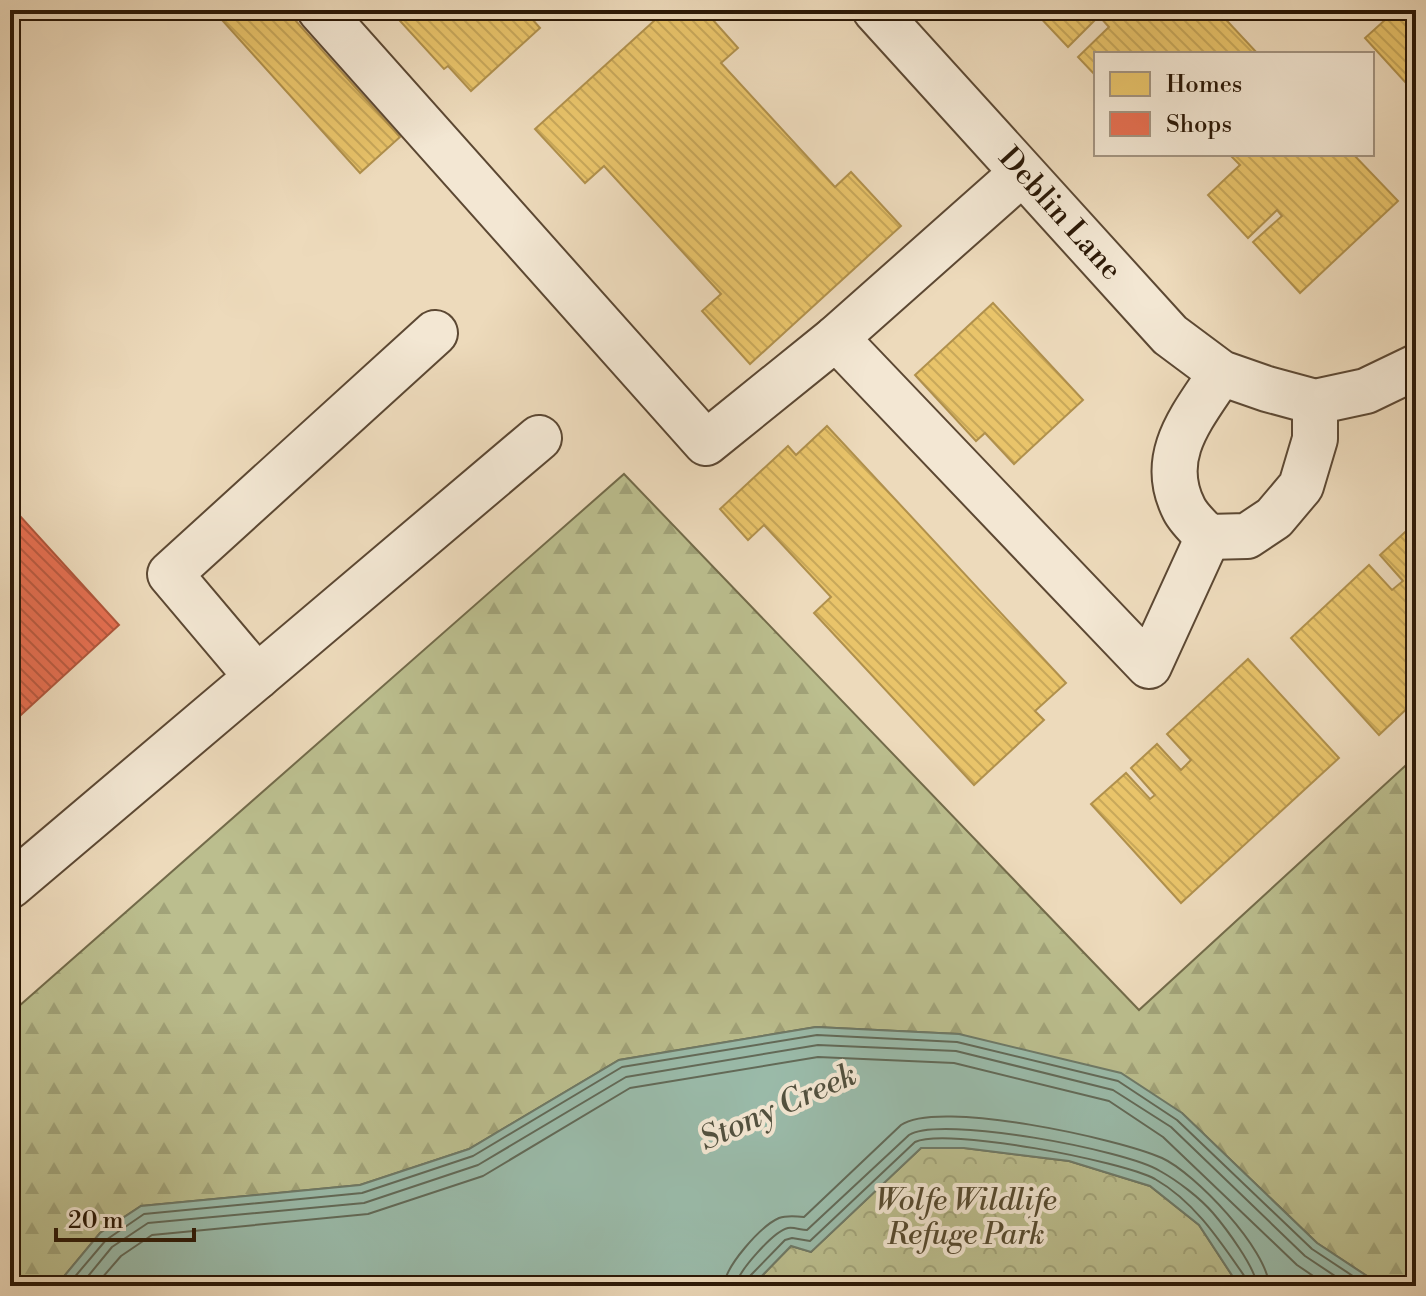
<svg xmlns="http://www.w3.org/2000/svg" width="1426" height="1296" viewBox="0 0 1426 1296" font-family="'Libre Bodoni',serif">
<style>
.forest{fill:url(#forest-firs);stroke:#736b4a;stroke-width:2}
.park{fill:url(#park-crowns);stroke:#736b4a;stroke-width:2}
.water{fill:#9abbaa;stroke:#6e7a68;stroke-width:2}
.homes{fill:url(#homes-back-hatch);stroke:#b0904c;stroke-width:2}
.shops{fill:url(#shops-back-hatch);stroke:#af553a;stroke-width:2}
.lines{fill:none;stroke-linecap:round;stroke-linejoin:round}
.shore{stroke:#626a58;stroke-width:2}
.minor-casing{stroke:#5c4833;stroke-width:48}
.minor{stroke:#f3e7d3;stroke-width:44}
.labels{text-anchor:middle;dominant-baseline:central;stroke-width:8;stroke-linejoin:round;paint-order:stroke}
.street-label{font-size:30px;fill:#2b1806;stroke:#f3e7d3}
.park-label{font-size:30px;font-style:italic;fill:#564a2f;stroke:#f3e7d3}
.water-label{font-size:32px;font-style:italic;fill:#52513f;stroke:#f3e7d3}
</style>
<defs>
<pattern id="forest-firs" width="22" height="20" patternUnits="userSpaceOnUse" patternTransform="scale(2)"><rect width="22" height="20" fill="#bbbe8e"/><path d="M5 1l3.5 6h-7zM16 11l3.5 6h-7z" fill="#a1a379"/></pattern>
<pattern id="park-crowns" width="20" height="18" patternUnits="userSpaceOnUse" patternTransform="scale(2)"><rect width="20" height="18" fill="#bbbe8e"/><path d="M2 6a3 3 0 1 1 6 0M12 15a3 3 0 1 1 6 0" fill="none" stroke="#a1a379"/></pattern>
<pattern id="homes-back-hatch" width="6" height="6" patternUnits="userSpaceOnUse" patternTransform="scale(2)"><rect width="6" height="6" fill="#e9c46a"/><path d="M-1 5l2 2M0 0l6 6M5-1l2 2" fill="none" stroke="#c8a85a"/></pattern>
<pattern id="shops-back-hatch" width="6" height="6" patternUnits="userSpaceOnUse" patternTransform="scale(2)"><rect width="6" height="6" fill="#e76f51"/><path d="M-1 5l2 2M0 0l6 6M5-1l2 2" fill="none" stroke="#bb5a41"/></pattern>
</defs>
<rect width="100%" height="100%" fill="#eddabb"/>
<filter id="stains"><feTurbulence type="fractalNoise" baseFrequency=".0025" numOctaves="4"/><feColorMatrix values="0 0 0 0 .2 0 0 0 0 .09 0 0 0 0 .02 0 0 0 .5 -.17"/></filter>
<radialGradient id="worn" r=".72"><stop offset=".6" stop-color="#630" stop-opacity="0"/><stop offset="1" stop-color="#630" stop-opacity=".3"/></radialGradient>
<polygon class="forest" points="624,474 1139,1010 1416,756 1416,1286 1382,1286 1317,1243 1182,1113 959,1034 816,1027 619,1060 469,1149 360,1185 141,1206 100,1233 56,1286 10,1286 10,1014"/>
<polygon class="park" points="921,1148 964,1148 1069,1161 1150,1186 1199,1225 1239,1286 752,1286 791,1246 811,1252"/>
<polygon class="water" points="816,1027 959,1034 1121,1073 1182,1113 1317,1243 1382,1286 1239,1286 1199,1225 1150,1186 1069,1161 964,1148 921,1148 811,1252 791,1246 752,1286 56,1286 100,1233 141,1206 360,1185 469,1149 619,1060"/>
<g class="homes">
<polygon points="213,10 286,10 400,137 360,173"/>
<polygon points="390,10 524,10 540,28 471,91 448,66 444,69"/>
<polygon points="666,10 704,10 738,48 721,63 835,187 851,172 901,226 750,364 702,311 721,294 604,166 585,183 535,129"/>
<polygon points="1033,10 1217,10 1258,54 1096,54 1096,76 1078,57 1109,27 1099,16 1068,47"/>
<polygon points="1396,10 1416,10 1416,94 1365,38"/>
<polygon points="1235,154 1353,154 1398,201 1300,293 1253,242 1282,216 1277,210 1248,238 1208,195 1240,165 1232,157"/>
<polygon points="993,303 1083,400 1014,464 985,433 976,441 915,375"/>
<polygon points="827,426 1066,683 1035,711 1044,720 974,785 814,613 831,597 764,525 748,540 720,509 788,446 796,455"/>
<polygon points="1416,522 1416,700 1379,735 1291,638 1369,565 1392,590 1403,581 1380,555"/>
<polygon points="1248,659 1339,758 1181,903 1091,804 1126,773 1150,799 1155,795 1131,768 1157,744 1181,770 1191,760 1167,734"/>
</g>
<polygon class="shops" points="10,505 119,625 10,725"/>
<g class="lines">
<g class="shore">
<polyline points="67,1286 106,1240 144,1214 362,1193 473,1156 622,1067 817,1035 957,1042 1118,1081 1177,1120 1312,1249 1368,1286"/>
<polyline points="80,1286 112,1247 148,1223 364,1203 478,1165 626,1077 818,1045 956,1051 1113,1090 1171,1127 1305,1256 1350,1286"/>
<polyline points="95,1286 121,1256 152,1235 368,1214 483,1176 630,1088 818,1057 954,1063 1109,1101 1163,1137 1297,1265 1328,1286"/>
<path d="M724,1286C725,1266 761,1226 779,1218C787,1215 796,1216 804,1217L901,1125C938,1099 1120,1139 1162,1158C1195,1173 1268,1250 1269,1286"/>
<path d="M736,1286C737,1272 774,1231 788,1228C794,1227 801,1230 807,1230L909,1135C940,1115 1127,1150 1160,1171C1178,1181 1200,1198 1213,1213C1225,1227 1256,1268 1257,1286"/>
<path d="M747,1286L749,1277L785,1240L792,1238L810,1241L915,1142C946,1127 1122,1161 1155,1179C1195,1202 1220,1241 1245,1277L1247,1286"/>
</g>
<g class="minor-casing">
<g id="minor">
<polyline points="320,10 706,443 836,338 1149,666 1208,537"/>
<polyline points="875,10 1170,335 1221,373 1267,389 1315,402 1366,391 1416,367"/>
<polyline points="836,338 1022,173"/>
<path d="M1221,373C1193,416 1157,456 1184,509C1189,519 1200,529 1208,537L1247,536L1274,518L1301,486L1315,439V402"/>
<polyline points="257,677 170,574 435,333"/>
<polyline points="10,886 539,438"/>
</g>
</g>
<use href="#minor" class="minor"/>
</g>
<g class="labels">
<g class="street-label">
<text transform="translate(1060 214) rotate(48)">Deblin Lane</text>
</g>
<g class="park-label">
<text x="966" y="1201">Wolfe Wildlife<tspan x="966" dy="34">Refuge Park</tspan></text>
</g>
<g class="water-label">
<text transform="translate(778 1107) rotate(-24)">Stony Creek</text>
</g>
</g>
<rect width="1426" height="1296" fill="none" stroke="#eddabb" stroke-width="40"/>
<rect x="12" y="12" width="1402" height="1272" fill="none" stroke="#2b1806" stroke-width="4"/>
<rect x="20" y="20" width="1386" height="1256" fill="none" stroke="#2b1806" stroke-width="2"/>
<rect x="1094" y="52" width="280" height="104" fill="#f3e7d3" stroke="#a39481" stroke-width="2"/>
<rect x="1110" y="72" width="40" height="24" fill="#e9c46a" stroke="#a39481" stroke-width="2"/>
<text x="1166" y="92" font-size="24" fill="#2b1806">Homes</text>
<rect x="1110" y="112" width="40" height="24" fill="#e76f51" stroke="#a39481" stroke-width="2"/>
<text x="1166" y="132" font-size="24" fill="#2b1806">Shops</text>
<path d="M56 1228v12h138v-12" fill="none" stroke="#2b1806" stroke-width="4"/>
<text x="68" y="1228" font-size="24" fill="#2b1806" stroke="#f3e7d3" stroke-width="6" paint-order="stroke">20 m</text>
<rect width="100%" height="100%" filter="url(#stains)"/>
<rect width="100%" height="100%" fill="url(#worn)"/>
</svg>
